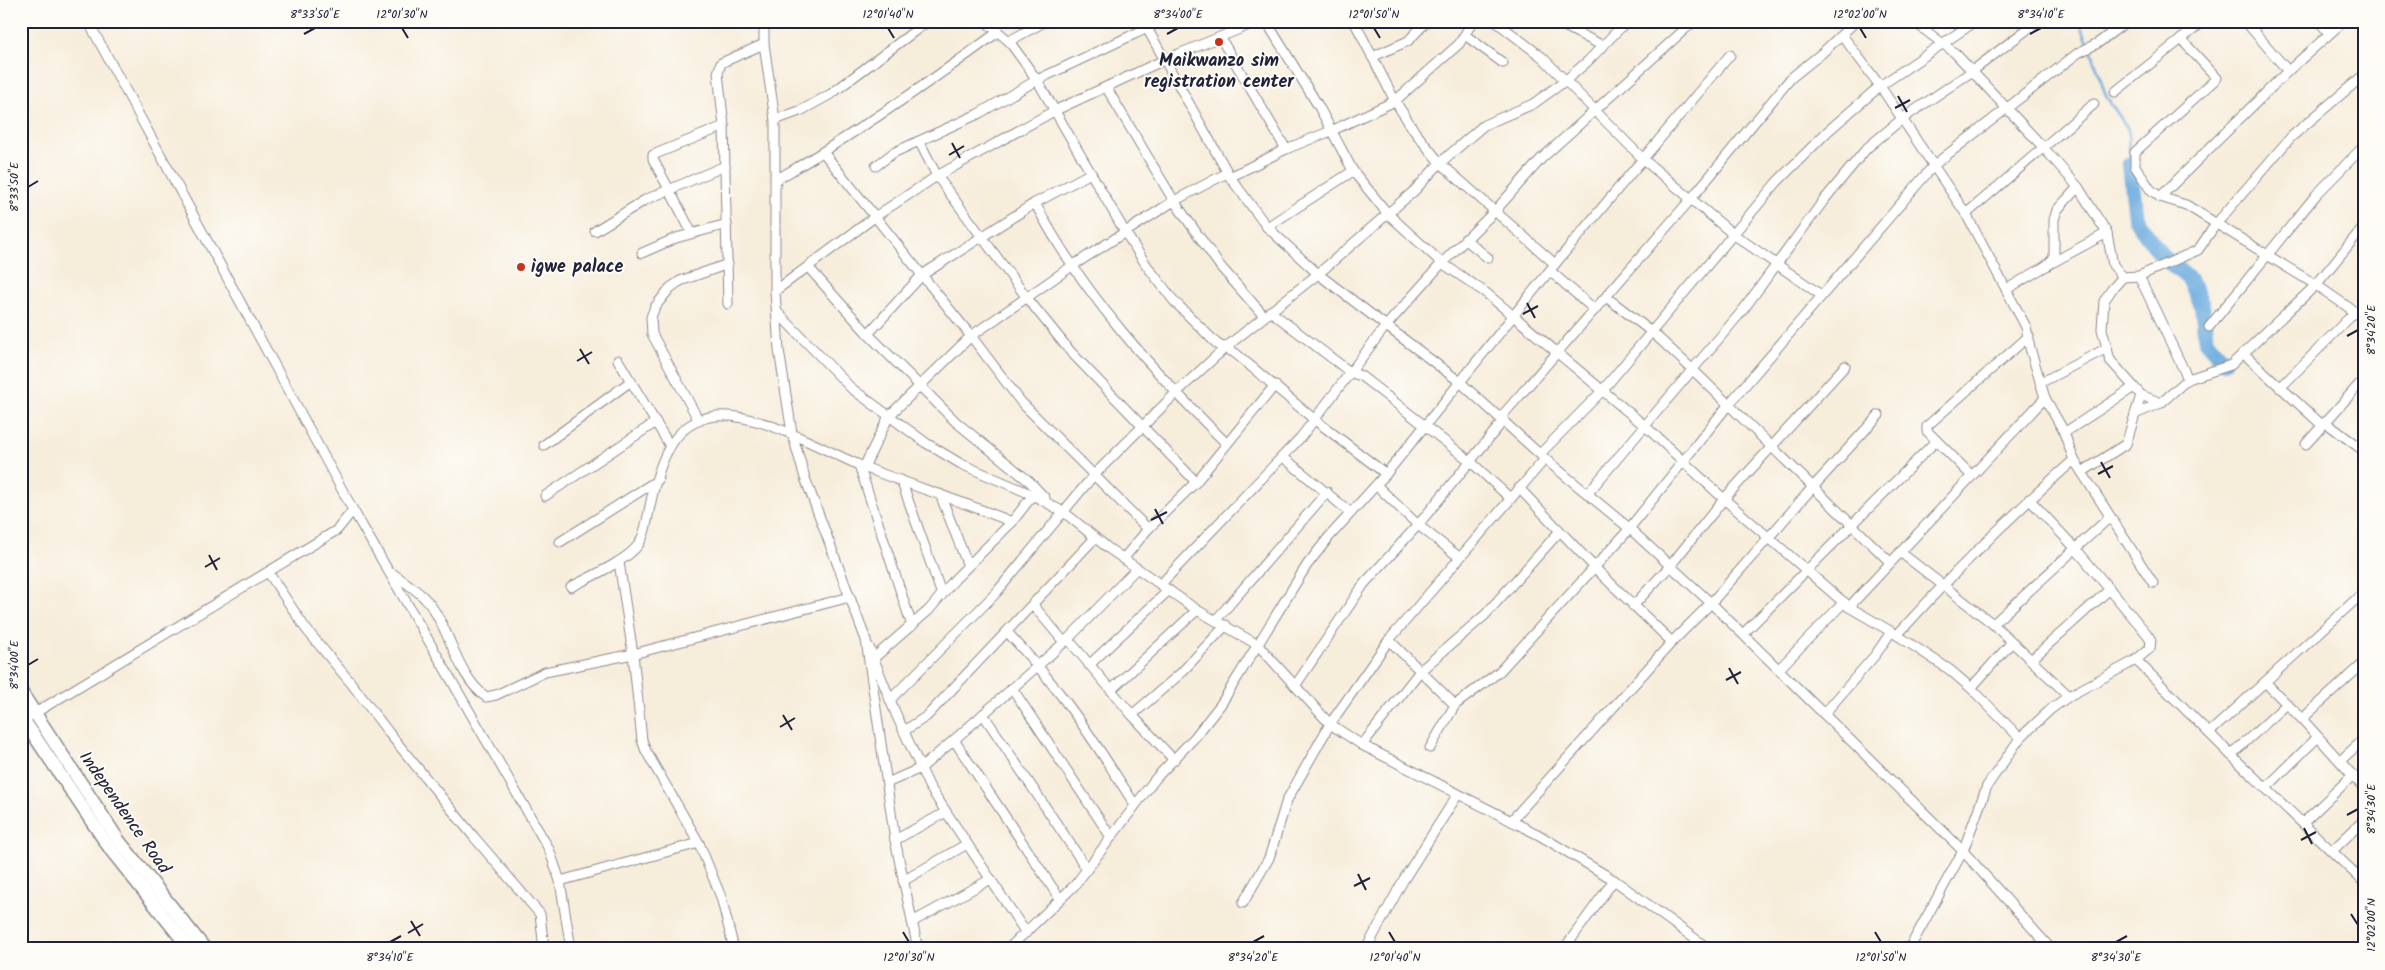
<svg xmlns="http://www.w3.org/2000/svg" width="2385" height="970" viewBox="0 0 2385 970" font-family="Kalam,sans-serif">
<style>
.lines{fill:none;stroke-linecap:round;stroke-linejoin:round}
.stream{stroke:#6cacdf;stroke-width:2.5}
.river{stroke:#6cacdf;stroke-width:16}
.street-casing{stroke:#8c888b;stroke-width:11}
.secondary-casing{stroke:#8c888b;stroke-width:15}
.street{stroke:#fff;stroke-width:9}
.secondary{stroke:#fff;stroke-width:12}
.ticks{fill:none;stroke:#22223b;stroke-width:2}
.poi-dot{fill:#c8321e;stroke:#fdfcf7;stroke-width:2}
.labels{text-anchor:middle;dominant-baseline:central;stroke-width:4;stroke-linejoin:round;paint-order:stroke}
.poi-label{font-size:18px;font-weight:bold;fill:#22223b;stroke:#fdfcf7}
.street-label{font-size:18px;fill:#22223b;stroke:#fdfcf7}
.neatline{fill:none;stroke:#22223b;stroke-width:2}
.ticks-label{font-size:12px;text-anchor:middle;fill:#22223b}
</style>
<rect width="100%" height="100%" fill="#fdfcf7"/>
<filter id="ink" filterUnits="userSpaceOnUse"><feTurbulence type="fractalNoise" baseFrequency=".02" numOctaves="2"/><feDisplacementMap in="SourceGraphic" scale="10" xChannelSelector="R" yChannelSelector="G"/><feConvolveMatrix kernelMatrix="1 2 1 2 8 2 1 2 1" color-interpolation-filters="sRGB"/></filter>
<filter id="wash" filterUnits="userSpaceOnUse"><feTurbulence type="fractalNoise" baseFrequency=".0096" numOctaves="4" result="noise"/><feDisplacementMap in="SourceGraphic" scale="20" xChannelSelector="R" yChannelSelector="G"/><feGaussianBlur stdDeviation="1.12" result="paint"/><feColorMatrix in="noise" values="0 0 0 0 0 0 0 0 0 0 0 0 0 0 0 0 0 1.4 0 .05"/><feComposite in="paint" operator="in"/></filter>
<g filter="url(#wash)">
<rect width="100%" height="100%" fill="#f7eddb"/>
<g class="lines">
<polyline class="stream" points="2079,21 2091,49 2106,96 2128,129 2130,164"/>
<polyline class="river" points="2130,164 2136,220 2162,256 2189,279 2202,305 2206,341 2224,362"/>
</g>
</g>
<g filter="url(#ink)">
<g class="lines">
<g class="street-casing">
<g id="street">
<polyline points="88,21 353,510 549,849 560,881 571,949"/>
<polyline points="764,21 764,44 775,120 775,291 779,350 792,433 805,478 866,640 895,840 918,949"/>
<polyline points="985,21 1009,41 1037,80 1125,232 1147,266 1174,301 1217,344 1235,353 1315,420 1386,474"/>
<polyline points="1143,21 1230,177 1267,227 1318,274 1460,382 1545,459 1629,528 1711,603 1963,851 2051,949"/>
<polyline points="1162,21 1037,80 978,114 919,141 937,176 1027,298 1070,351 1196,482"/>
<polyline points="1266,21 1319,107 1353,171 1388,214 1442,263 1486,293 1645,426 1724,499 1849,607 1897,635 1950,670 1971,688 2020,738"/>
<polyline points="1354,21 1395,101 1415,132 1440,163 1555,264"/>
<polyline points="1495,21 1542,57 1644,160 1733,234 1821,295"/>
<polyline points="1555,21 1603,46"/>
<polyline points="1913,21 1955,53 2043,147 2078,187 2107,233"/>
<polyline points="2245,21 2288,71"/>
<polyline points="2319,21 2329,33"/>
<polyline points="1465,35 1503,63"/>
<polyline points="1842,35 1880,86 1966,214 2026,327 2030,348 2045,398 2063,430 2074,460 2153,583"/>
<polyline points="1220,37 1286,149"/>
<polyline points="2181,39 2217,78 2135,152 2135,166 2150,189 2160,197 2186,205 2316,285 2364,318"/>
<polyline points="1009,41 1046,21"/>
<polyline points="1372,57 1408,41 1427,21"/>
<polyline points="1106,87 1174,201 1220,266 1264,316"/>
<polyline points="2115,92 2204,21"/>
<polyline points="775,120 802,110 831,94 928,21"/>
<polyline points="823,152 971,336 1021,402 1148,529"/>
<polyline points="876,166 893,153 919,141"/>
<path d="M1091,173L1035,203C1083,295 1155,373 1227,444"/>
<polyline points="1230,177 1286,149 1331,131 1395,101 1459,44 1473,21"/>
<path d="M776,180C853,135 926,85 998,32"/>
<polyline points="2160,197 2288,71 2344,21"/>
<polyline points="1966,214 2094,104"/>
<polyline points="1267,227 1353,171"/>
<polyline points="595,231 645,200 725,166"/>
<polyline points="692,233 653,159 653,155 724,126"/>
<polyline points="1465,239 1488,258"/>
<polyline points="642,253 676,238 727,224"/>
<polyline points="2046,266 2107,233 2113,265 2123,277 2139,276 2198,250 2216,224 2291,137 2364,75"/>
<polyline points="808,267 868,334 956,422 1030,482 1045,498"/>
<polyline points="1550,271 1595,310"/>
<polyline points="2123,277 2112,289 2104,301 2102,329 2110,360 2141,395"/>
<polyline points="2007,289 2046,266 2054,258 2054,220 2057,210 2078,187"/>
<polyline points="775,291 876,216 937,176 1054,111 1164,60 1259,21"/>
<polyline points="1606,297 1652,332 1692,369 1890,562"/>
<polyline points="728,304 724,126 718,73 721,63 764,44"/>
<polyline points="1270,311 1350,372 1361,376 1470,461 1510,498"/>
<polyline points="777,312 851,388 926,443 961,464 1033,495 1065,513 1108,548 1197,610 1258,645 1330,724 1362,745 1539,835 1614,880 1709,949"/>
<polyline points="2209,327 2316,195 2364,146"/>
<polyline points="868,334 922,275 1035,203"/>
<polyline points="2243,353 2322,425"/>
<polyline points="618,360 670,446"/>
<polyline points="2188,379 2231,365 2316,285 2364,226"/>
<polyline points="2040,383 2107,348"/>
<polyline points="2280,388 2355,312"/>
<polyline points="2135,414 2161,403"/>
<polyline points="1501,417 1691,199 1791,78 1822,53 1856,21"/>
<polyline points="699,421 652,334 651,317 655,307 670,288 680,281 728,264"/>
<polyline points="2325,422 2364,451"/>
<polyline points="2064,433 2134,387"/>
<polyline points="2306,444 2364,379"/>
<polyline points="544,445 631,381"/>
<polyline points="1540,454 1602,391 1777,182 1828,131 1880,86 1976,21"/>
<polyline points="1283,457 1351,513"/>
<polyline points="859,465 912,626"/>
<polyline points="864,467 889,416 971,336 1072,266 1174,201 1227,173"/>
<polyline points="2082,472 2126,444 2141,395 2161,403 2188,379 2139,276"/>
<polyline points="1972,476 1927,431 1927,426 2029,336"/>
<polyline points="901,480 942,595"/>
<polyline points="1376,485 1418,525 1459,557"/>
<polyline points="1519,488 1601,574 1672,642"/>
<polyline points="1588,493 1743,310 1824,200 1867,148 1902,119 1971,72 2038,21"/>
<polyline points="940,494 968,566"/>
<polyline points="545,496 656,422"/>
<polyline points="560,542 658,480"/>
<polyline points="1900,552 1993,624 2069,696"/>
<polyline points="1124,558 1148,529 1196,482 1275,385"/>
<polyline points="619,562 633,654 642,740 646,751 699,843 721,897 734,949"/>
<polyline points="268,572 306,629 351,683 389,733 474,837 540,914 544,949"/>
<path d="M392,573C405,582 418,590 428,602C451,630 456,675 486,697L496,695L545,672L633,654L850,597"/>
<polyline points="1161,584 1301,437 1385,327 1442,263 1495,211 1541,159 1694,21"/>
<path d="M571,587C588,578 628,560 638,545C646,534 647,519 650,506C654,486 660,462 671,445C680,429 698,417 717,416C761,413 819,448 859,465C909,485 962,501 1012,522"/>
<polyline points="1033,605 1064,642"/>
<polyline points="1633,606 1670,566 1724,499 1845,366"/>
<polyline points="1849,607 2045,398"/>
<polyline points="1216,620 1327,492"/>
<polyline points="1993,624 2110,517"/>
<path d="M1007,632C1060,687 1095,742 1135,805"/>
<polyline points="1743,634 1936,441"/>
<path d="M1897,635C1953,573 2011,515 2074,460"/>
<polyline points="1068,639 1132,715 1174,760"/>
<polyline points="1389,640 1455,705"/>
<polyline points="869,647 895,712 929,786 1026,933"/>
<polyline points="875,657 929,610 955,579 1012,522 1033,495"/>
<polyline points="2031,660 2110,589"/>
<polyline points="2136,660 2231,755 2364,882"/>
<polyline points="1089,665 1169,590"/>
<polyline points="1779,669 1844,602"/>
<polyline points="2265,682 2302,719 2364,788"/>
<polyline points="1295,686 1364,584 1418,525 1504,420"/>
<polyline points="1012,688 1111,837"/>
<polyline points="1971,688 2012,642"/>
<polyline points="1111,690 1197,610"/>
<polyline points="890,700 996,593 1093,476 1176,393 1226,347 1318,274 1414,191 1440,163 1484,125 1533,104 1565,81 1588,61 1627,21"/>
<polyline points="983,714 1087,869"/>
<polyline points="1824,714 1876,654 1891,632"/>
<polyline points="1132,715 1180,674 1226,625"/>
<polyline points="30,716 337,530 353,510"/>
<polyline points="2302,719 2364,663"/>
<polyline points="904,731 927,716 1095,538"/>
<polyline points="2209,733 2364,592"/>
<polyline points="954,740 1060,899"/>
<polyline points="1362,745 1420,671 1485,615 1560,531"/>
<polyline points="1430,748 1455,705 1499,672 1624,535 1729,404 1934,165 2078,53 2098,43 2127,21"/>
<polyline points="2231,755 2287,704"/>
<polyline points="2340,761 2364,739"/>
<polyline points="887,783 921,768 954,740 1068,639 1137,568"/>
<polyline points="2266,788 2318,737"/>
<polyline points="1511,821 1672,642 1711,603 1813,487 1879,415"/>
<polyline points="2303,823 2353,775"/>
<polyline points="895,840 946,812"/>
<polyline points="2332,851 2364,820"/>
<polyline points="560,881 699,843"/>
<polyline points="903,881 967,844"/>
<polyline points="1243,903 1269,858 1287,800 1330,724 1389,640 1545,459"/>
<polyline points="912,922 991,879"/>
<polyline points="1008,949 1075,885 1156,778 1195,737 1221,704 1307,565 1329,537 1386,474 1555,264 1730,55"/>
<polyline points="1366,949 1404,879 1458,794"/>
<polyline points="1564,949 1614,880"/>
<polyline points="1909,949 1963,851 1987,786 2020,738 2051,709 2069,696 2136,660 2150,648 2151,640 2147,634 2076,549 2029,499"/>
</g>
</g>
<g class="secondary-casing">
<g id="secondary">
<polyline points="21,692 119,841 205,949"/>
<polyline points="21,716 111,850 190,949"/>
</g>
</g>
<use href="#street" class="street"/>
<use href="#secondary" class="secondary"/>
</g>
</g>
<path class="ticks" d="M402,28L408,38M888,28L894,38M1374,28L1380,38M1860,28L1866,38M304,34L315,28M1167,34L1178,28M2030,34L2041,28M1898,96L1907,112M1895,108L1910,100M952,143L960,158M949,155L964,146M28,187L38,181M1527,303L1535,318M1523,314L1538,306M2347,336L2358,330M580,349L589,364M577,361L592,352M2101,462L2110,478M2098,474L2113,466M1155,509L1163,524M1151,520L1167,512M209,555L217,570M205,567L220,558M28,665L38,659M1729,668L1738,684M1726,680L1741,672M783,715L792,730M780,727L795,718M2347,815L2358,809M2304,828L2312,844M2301,840L2316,832M1358,874L1366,890M1354,886L1370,878M2351,914L2358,925M411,921L420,936M903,932L909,942M1389,932L1395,942M1875,932L1881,942M408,933L423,924M390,942L401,936M1253,942L1264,936M2116,942L2127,936"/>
<g class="poi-dot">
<circle cx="1219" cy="42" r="5"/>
<circle cx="521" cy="267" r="5"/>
</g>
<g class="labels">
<g class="poi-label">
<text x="1219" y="61">Maikwanzo sim<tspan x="1219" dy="21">registration center</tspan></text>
<text x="531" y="267" text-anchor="start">igwe palace</text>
</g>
<g class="street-label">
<text transform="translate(124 813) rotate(55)">Independence Road</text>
</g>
</g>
<rect width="2385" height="970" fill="none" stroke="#fdfcf7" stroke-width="55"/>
<rect x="28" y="28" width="2330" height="914" class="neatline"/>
<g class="ticks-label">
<text x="315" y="18">8°33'50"E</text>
<text x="402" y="18">12°01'30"N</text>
<text x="888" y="18">12°01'40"N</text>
<text x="1178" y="18">8°34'00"E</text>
<text x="1374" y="18">12°01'50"N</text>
<text x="1860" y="18">12°02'00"N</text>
<text x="2041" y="18">8°34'10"E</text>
<text transform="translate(14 187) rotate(-90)" y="4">8°33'50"E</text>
<text transform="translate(2371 330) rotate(-90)" y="4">8°34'20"E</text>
<text transform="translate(14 665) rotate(-90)" y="4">8°34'00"E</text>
<text transform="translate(2371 809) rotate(-90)" y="4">8°34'30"E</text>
<text transform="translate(2371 925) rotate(-90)" y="4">12°02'00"N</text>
<text x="390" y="961">8°34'10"E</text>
<text x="909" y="961">12°01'30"N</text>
<text x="1253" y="961">8°34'20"E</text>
<text x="1395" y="961">12°01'40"N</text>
<text x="1881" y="961">12°01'50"N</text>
<text x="2116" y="961">8°34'30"E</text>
</g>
</svg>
